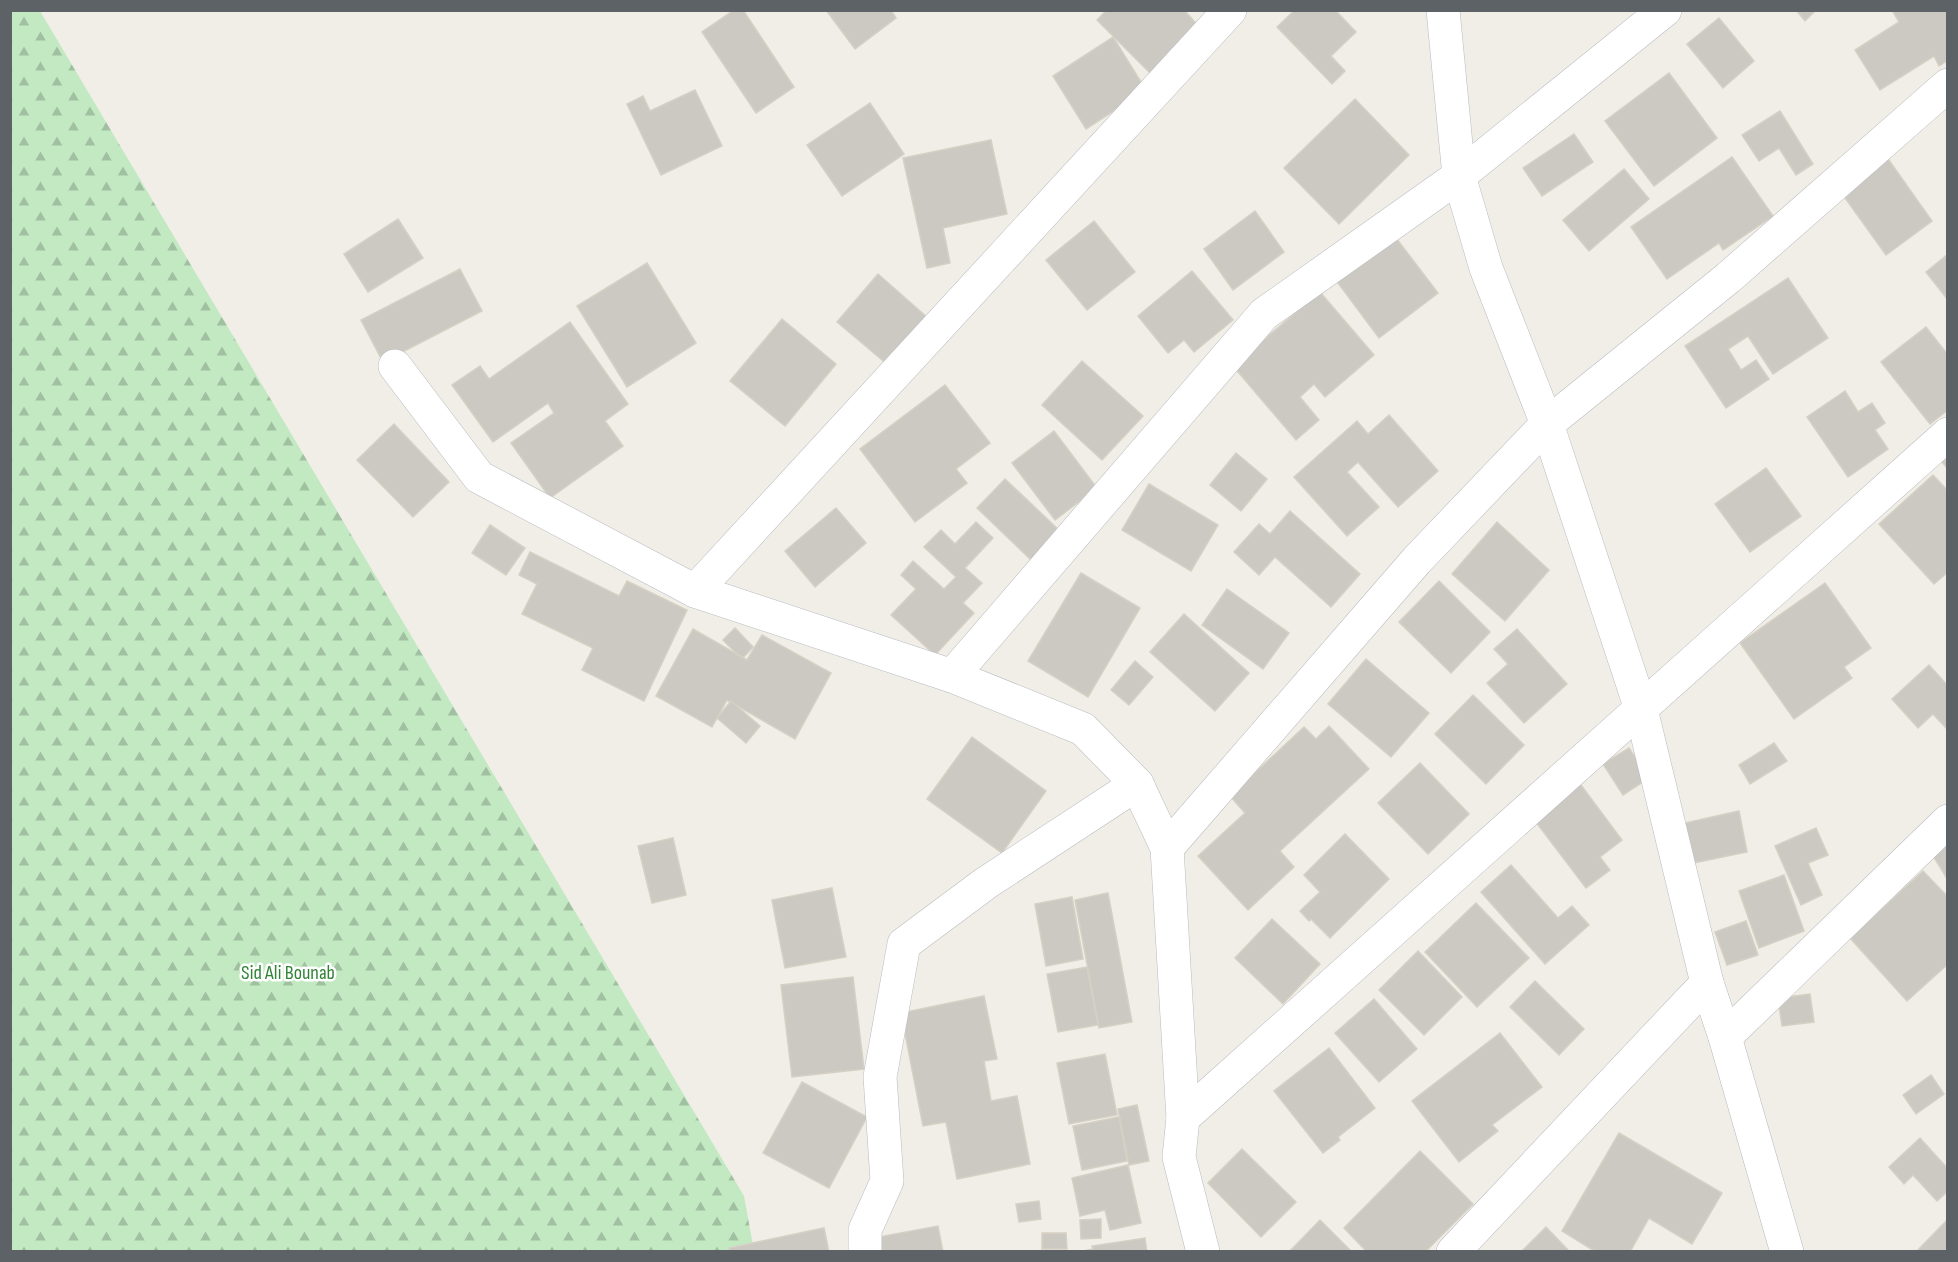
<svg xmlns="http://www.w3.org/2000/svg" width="1958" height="1262" viewBox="0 0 1958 1262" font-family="'Sofia Sans Condensed',sans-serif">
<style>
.forest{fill:url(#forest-firs)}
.building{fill:#ccc9c3;stroke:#d6d0c4;stroke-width:1.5}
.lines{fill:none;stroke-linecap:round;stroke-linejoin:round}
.minor-casing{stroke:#b8bcc0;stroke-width:34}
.minor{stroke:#fff;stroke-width:33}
.labels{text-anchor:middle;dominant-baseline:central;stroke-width:5;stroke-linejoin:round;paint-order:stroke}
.park-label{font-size:20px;fill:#308335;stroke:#fff}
</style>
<defs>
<pattern id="forest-firs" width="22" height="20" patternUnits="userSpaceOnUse" patternTransform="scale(1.5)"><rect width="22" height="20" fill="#c2e9c2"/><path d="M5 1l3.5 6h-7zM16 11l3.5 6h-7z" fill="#a1c0a1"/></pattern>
</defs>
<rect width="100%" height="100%" fill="#f0eee6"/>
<polygon class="forest" points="10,11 40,11 744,1196 754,1251 11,1251"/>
<g class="building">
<polygon points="734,10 743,10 794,87 756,113 702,32"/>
<polygon points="826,10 891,10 896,18 855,49"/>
<polygon points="1107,10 1184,10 1202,30 1154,77 1097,20"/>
<polygon points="1295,10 1335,10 1356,32 1331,56 1345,71 1332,84 1277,27"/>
<polygon points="1796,10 1816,10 1805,21"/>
<polygon points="1892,10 1948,10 1948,60 1939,66 1934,56 1880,90 1855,50 1899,22"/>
<polygon points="1719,18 1754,61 1723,88 1687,44"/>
<polygon points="1113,37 1146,90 1086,129 1053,76"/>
<polygon points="1669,73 1717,138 1654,186 1605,121"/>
<polygon points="695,90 722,146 661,175 627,104 643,96 650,111"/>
<polygon points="1355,99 1409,155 1339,224 1284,168"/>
<polygon points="870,103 904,154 842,196 807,145"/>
<polygon points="1780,111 1813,164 1796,175 1779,148 1759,161 1742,135"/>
<polygon points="1574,134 1593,162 1542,196 1523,168"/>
<polygon points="991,140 1007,214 943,228 950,263 927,268 903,158"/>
<polygon points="1886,156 1932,221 1886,255 1840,191"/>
<polygon points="1732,157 1773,216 1723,250 1719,243 1667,279 1631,227"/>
<polygon points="1624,169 1649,199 1589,251 1563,220"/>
<polygon points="1255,211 1284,252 1233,290 1204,249"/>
<polygon points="398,219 423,258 368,292 344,254"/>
<polygon points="1094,221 1135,272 1087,310 1046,260"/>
<polygon points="1393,234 1438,293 1379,338 1335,279"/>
<polygon points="1948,254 1948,300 1926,272"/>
<polygon points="647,263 696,343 627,387 577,306"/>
<polygon points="460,269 482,311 383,362 361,320"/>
<polygon points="1192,271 1233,320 1194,352 1184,340 1168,353 1138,316"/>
<polygon points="878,274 928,318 888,365 837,322"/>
<polygon points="1788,278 1828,338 1773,374 1748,336 1728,349 1741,370 1756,360 1769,379 1726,408 1685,346"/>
<polygon points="1320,292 1374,355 1325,397 1314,384 1300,397 1319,420 1296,440 1233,366"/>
<polygon points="782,319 836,364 785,426 730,381"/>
<polygon points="570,322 628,404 605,421 623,446 550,498 511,443 554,413 548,403 493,442 452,385 480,366 489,379"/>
<polygon points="1926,327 1948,355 1948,410 1930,424 1881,362"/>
<polygon points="1082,361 1143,416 1102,460 1042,405"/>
<polygon points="945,385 990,443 956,469 967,483 915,522 860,449"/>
<polygon points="1845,391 1858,412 1872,403 1885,423 1875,430 1888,449 1848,477 1807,417"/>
<polygon points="1389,415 1438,471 1398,507 1358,462 1347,472 1379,507 1347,536 1294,477 1357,421 1368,434"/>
<polygon points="394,424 449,482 413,517 357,460"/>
<polygon points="1054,431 1097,488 1055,520 1012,463"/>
<polygon points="1236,453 1267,479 1241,511 1210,485"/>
<polygon points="1948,457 1948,469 1942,462"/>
<polygon points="1766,468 1801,516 1750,552 1715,504"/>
<polygon points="1933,475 1948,491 1948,572 1934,584 1879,524"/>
<polygon points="1005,479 1060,531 1032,561 977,508"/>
<polygon points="1149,484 1218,525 1191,571 1122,530"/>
<polygon points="836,508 866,543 815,587 785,551"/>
<polygon points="1290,511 1360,574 1331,607 1275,557 1259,575 1234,552 1259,524 1270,534"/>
<polygon points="976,522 993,538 965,568 982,583 963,603 974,613 935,655 891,615 916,589 901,575 913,561 944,589 956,577 924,547 941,530 955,544"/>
<polygon points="1497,522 1549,570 1505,621 1452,574"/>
<polygon points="490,525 525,548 506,575 472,553"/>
<polygon points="530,552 619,596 627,581 687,610 644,701 582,670 593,648 522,614 537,584 519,575"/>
<polygon points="1081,573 1140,608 1088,697 1028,661"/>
<polygon points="1439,581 1490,632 1451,673 1399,622"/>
<polygon points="1825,583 1871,648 1844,667 1852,678 1794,719 1740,643"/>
<polygon points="1227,589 1289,633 1263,669 1202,625"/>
<polygon points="1184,614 1249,673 1215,711 1150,652"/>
<polygon points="735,628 753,647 742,659 723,640"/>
<polygon points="693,629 747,660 762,635 831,673 795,739 727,700 712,727 656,696"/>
<polygon points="1517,629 1567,684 1524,723 1487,683 1508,664 1494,649"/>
<polygon points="1366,659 1429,713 1391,757 1328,704"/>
<polygon points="1135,661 1153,677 1129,705 1111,690"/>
<polygon points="1929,665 1948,686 1948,730 1933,714 1918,728 1892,699"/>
<polygon points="1473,695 1524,745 1486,784 1435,734"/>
<polygon points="731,701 760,726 746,743 717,718"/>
<polygon points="1329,726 1369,769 1280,851 1294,867 1248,910 1198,856 1245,813 1230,796 1304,727 1316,739"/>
<polygon points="972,737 1046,791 1002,853 927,799"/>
<polygon points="1774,743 1787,761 1750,784 1739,765"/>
<polygon points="1629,748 1649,778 1623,795 1603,764"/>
<polygon points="1420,763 1469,814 1428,854 1378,803"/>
<polygon points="1578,781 1622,840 1600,857 1610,870 1586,888 1532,817"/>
<polygon points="1739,811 1747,852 1693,863 1685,823"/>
<polygon points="1816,828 1828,855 1808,863 1822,895 1801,905 1775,846"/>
<polygon points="1345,834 1389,879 1330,938 1311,919 1309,921 1300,911 1320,892 1304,875"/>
<polygon points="673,838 686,895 652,903 638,846"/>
<polygon points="1948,840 1948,880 1930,851"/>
<polygon points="1511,865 1558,918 1572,906 1589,925 1545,964 1481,892"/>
<polygon points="1923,871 1948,897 1948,964 1907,1001 1850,938"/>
<polygon points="1784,875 1804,931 1759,948 1739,891"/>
<polygon points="832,888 846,957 785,968 772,900"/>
<polygon points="1108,893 1132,1022 1099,1028 1075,900"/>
<polygon points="1072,897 1083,959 1046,966 1035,904"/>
<polygon points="1476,903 1529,958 1477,1007 1425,952"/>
<polygon points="1272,919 1320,964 1283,1004 1235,958"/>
<polygon points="1746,921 1758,955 1727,965 1715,932"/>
<polygon points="1418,951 1462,997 1424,1035 1379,990"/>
<polygon points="1087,967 1098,1025 1058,1032 1047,974"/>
<polygon points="853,977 864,1069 792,1077 781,985"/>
<polygon points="1535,981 1584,1029 1559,1055 1510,1007"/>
<polygon points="1810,994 1814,1022 1782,1026 1778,998"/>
<polygon points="984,996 997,1059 984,1061 991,1101 1017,1096 1030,1164 957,1179 946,1122 923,1126 901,1013"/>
<polygon points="1374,999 1417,1049 1379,1082 1335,1033"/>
<polygon points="1500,1033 1542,1087 1492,1125 1498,1131 1459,1162 1412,1101"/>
<polygon points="1329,1048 1375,1108 1338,1137 1340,1140 1323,1153 1274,1091"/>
<polygon points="1105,1054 1117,1115 1069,1124 1057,1063"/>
<polygon points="1931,1075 1944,1094 1916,1114 1903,1095"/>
<polygon points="802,1082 867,1117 829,1188 763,1153"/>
<polygon points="1137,1105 1149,1161 1129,1165 1118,1109"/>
<polygon points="1119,1117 1127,1161 1082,1170 1073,1126"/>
<polygon points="1619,1133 1722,1193 1692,1244 1649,1218 1630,1252 1596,1252 1562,1231"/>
<polygon points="1920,1138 1948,1169 1948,1191 1937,1201 1913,1175 1904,1184 1889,1167"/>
<polygon points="1242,1149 1296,1202 1261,1237 1208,1183"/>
<polygon points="1420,1151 1473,1204 1425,1252 1367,1252 1344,1228"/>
<polygon points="1128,1165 1141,1223 1110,1230 1105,1210 1080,1216 1072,1178"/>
<polygon points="1039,1201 1041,1219 1019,1222 1016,1204"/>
<polygon points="1101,1219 1101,1238 1081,1239 1080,1220"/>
<polygon points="1948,1219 1948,1252 1919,1252 1918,1250"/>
<polygon points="1320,1220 1352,1252 1289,1252"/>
<polygon points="938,1226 943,1252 876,1252 873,1238"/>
<polygon points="1546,1227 1570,1252 1521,1252"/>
<polygon points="824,1228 829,1252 730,1252 729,1248"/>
<polygon points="1042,1233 1066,1233 1067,1249 1042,1249"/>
<polygon points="1145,1238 1147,1252 1078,1252 1093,1249 1092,1246"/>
</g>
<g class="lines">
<g class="minor-casing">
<g id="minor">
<polyline points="1443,10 1459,176 1486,268 1547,424 1641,709 1707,983 1725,1037 1787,1252"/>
<polyline points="395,366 479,477 695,591 952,676 1083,729 1137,784 1167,848 1183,1118 1179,1157 1203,1252"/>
<polyline points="695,591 1230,10"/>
<polyline points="952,676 1264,314 1459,176 1665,10"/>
<polyline points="1167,848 1417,560 1547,424 1728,278 1948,85"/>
<polyline points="1725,1037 1948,821"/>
<polyline points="1183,1118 1948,434"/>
<polyline points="865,1252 865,1230 887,1181 880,1077 904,944 986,883 1137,784"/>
<polyline points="1453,1252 1707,983"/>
</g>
</g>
<use href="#minor" class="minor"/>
</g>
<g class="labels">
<g class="park-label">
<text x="288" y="973">Sid Ali Bounab</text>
</g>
</g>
<rect width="1958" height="1262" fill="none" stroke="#5d6267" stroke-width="24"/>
</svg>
